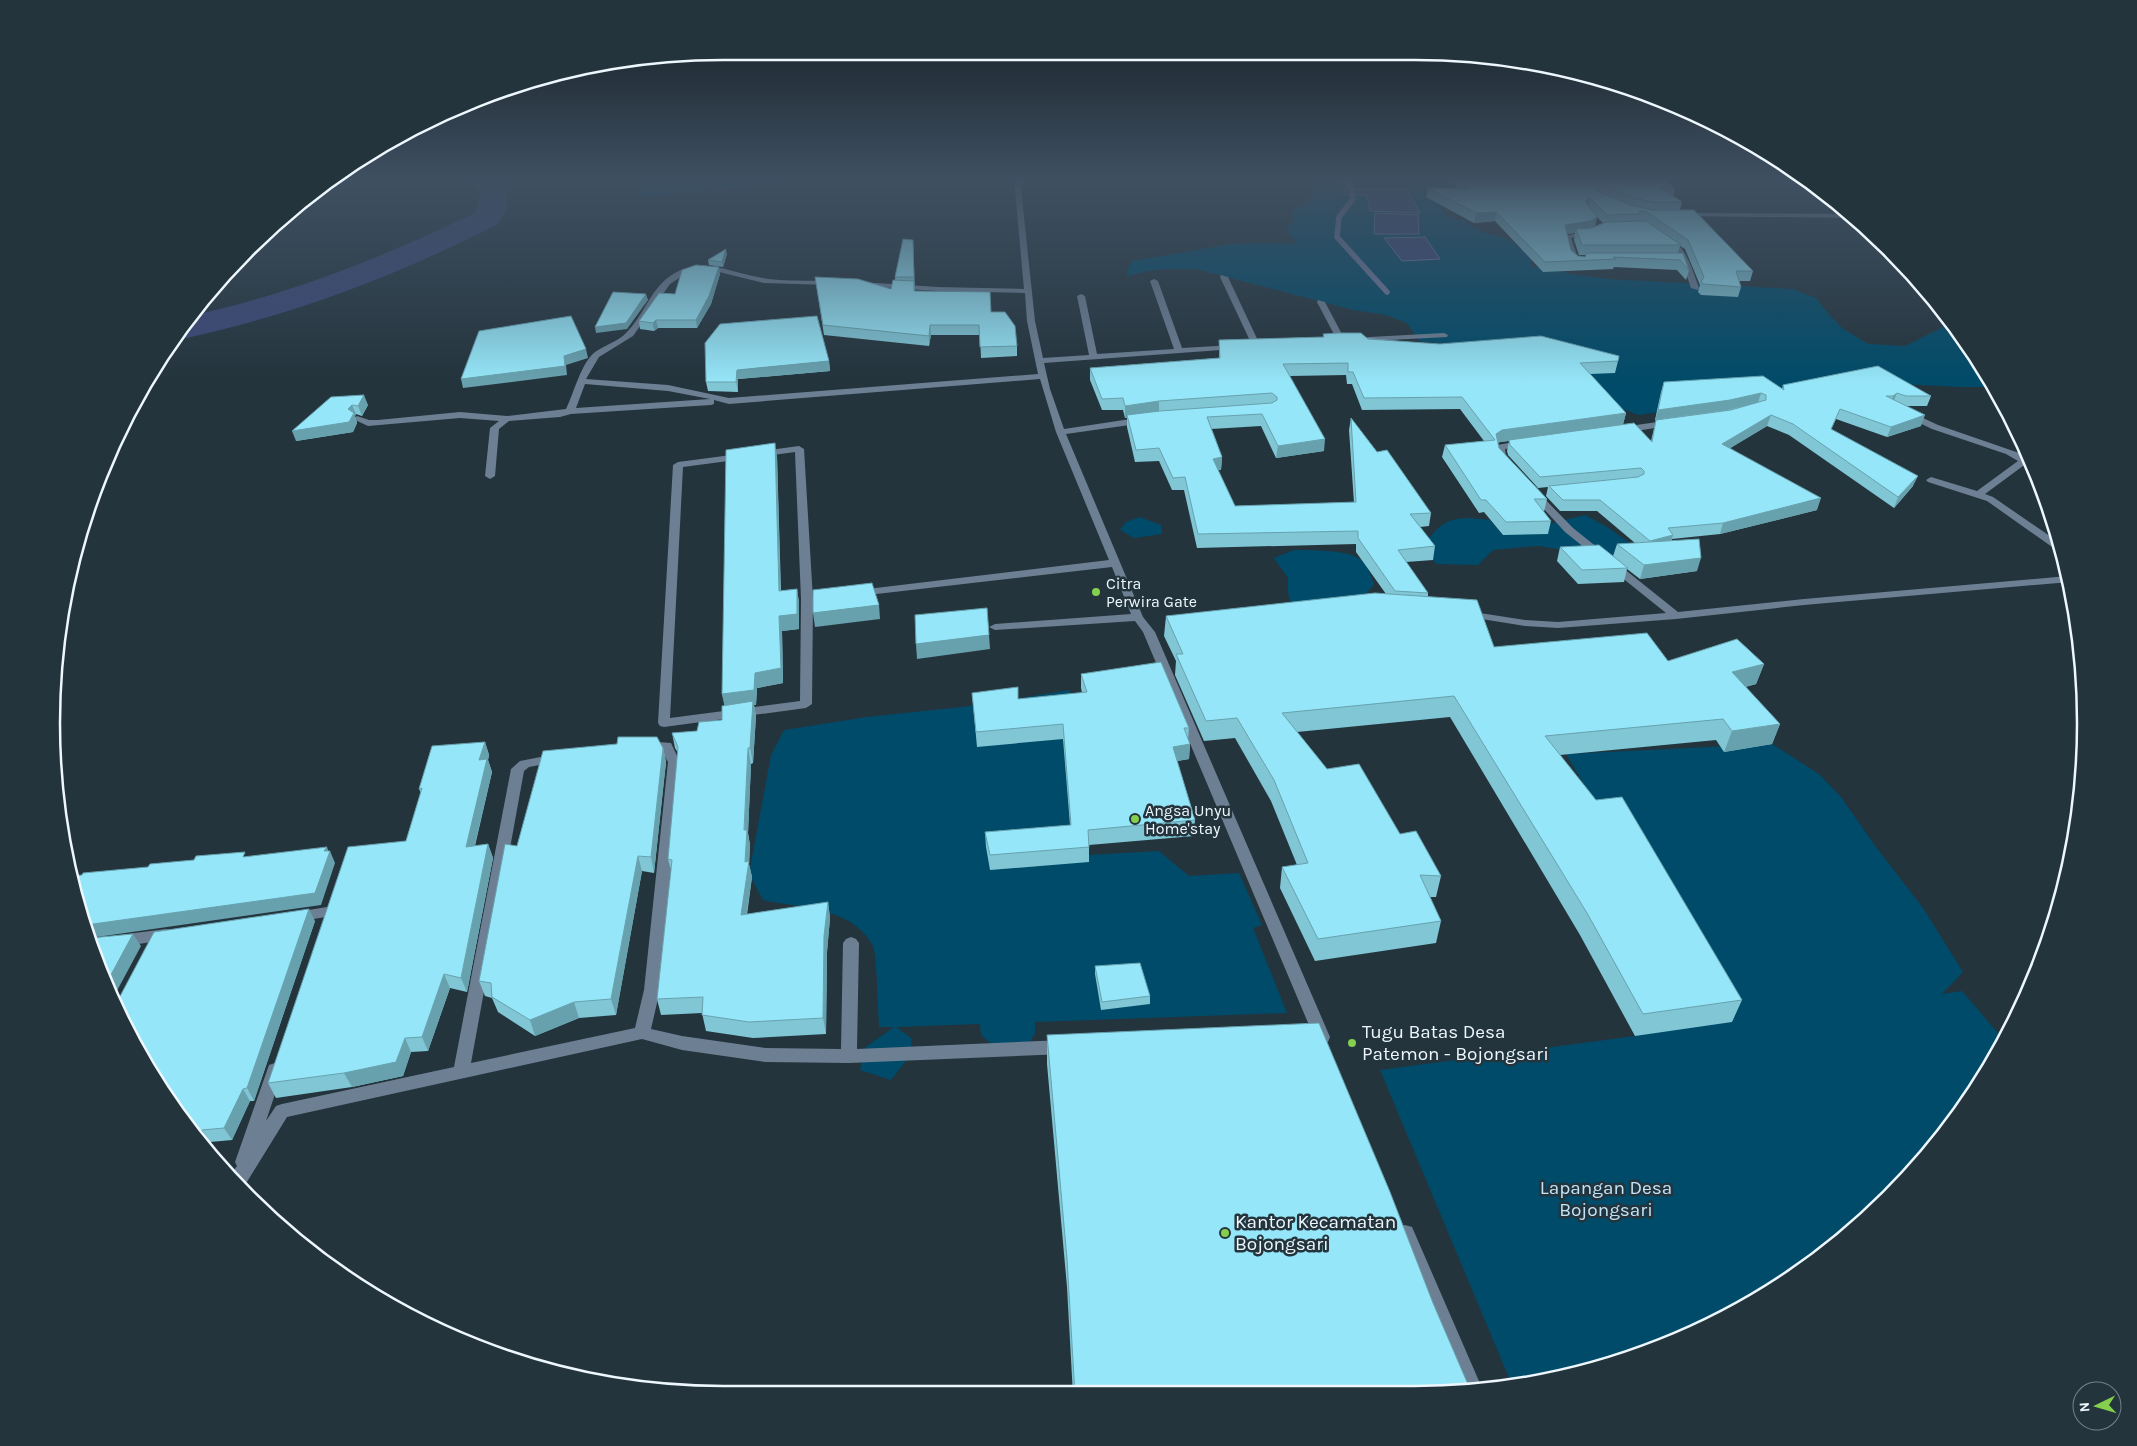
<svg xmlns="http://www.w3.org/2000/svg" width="2137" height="1446" viewBox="0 0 2137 1446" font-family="Karla,sans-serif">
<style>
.green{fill:#004b69}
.water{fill:#3c4879;stroke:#717ca1}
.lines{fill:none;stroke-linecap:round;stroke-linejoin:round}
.stream{stroke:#717ca1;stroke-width:5.5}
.river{fill:#3c4879;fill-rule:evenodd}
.minor{fill:#6d7f93;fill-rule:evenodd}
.wall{fill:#80c6d5;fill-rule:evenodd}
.shaded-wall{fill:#68a1ae}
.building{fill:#95e6f8;stroke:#68a1ae}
.poi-dot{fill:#84cf4d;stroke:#24343d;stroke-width:2}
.labels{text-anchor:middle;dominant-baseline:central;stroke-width:5;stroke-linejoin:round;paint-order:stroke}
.poi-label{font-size:16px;fill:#edf7fd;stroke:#24343d;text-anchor:start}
.near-poi-label{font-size:19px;fill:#edf7fd;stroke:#24343d;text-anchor:start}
.near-park-label{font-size:19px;fill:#c2e4f8;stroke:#24343d}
.rim{fill:none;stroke:#edf7fd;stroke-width:2.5}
</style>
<rect width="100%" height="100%" fill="#24343d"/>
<g class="green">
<polygon points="638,179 815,179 642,197"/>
<path d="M1315,179H1467L1478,186L1440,201L1445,215L1466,222L1475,229L1488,234L1509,239L1530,256L1532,267H1550L1569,274L1608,279L1793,289L1816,298L1828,313L1842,328L1868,344L1905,346L1951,323L1972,350L1992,387H1961L1900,384L1769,388L1719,404L1638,415L1464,346L1419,341L1407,323L1386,315L1353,310L1196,269C1174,269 1148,268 1127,277V270L1132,261L1231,244L1260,243L1294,244L1295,240L1287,234V227L1294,220L1291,212L1308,203Z"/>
<path d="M1585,515L1607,527L1637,548L1629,566L1571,551L1538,546L1493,550L1478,565L1437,564L1421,549C1444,517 1452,516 1490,520L1503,535Z"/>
<polygon points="1140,517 1161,525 1162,534 1134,538 1120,530 1126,522"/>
<path d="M1294,550C1310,550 1345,550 1358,558C1367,563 1371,575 1374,585L1359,601L1293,610L1288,593V578L1274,558Z"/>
<path d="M1070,690L1088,855L1159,851L1189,876L1239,873L1262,925L1253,928L1287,1013L1035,1022V1033L1026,1049L999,1050L981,1035L980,1024L896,1027L911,1038L912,1053L891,1080L860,1070L866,1047L894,1027H879C878,1013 877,955 873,946C853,907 800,908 763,900L749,874L771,755L784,730L867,717L962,707Z"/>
<polygon points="1772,744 1819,774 1841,797 1876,847 1923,908 1963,972 1942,994 1962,991 2003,1039 1973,1096 1889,1198 1787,1281 1671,1344 1545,1382 1512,1385 1380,1070 1635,1036 1703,984 1566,754"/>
</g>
<g class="water">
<polygon points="1345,189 1407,189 1420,213 1370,211 1367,195 1343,194"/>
<polygon points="1375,213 1418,215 1419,234 1374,234"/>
<polygon points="1425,237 1440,259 1402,261 1384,238"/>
</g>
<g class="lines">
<polyline class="stream" points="1344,179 1351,186 1353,199 1339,217 1337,237 1387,292"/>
<path class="river" d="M473,179H501C509,196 509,208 498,224C394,277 296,314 182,339L177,337L189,316C289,295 383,257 475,213L480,194Z"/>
<g class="minor">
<path d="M1014,179H1020L1035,321L1043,358L1089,355L1077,296L1081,294L1085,296L1097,354L1174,349L1150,281L1154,279L1158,281L1182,348L1234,345L1238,347L1234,349L1044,363L1050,389L1064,429L1144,417L1148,420L1144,423L1066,434L1143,617L1155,632L1330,1037L1328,1042L1322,1043L1316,1042L1314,1037L1143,632L1135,621L995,630L989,627L995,624L1131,614L1112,567L859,596L854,593L859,590L1109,560L1056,432L1040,379L729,404L714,400V404L711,405L571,414L560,417L509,421L499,429L495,476L490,479L485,476L490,428L499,421L460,418L368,426L353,419L357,416L369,420H378L460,412L507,416L566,409C574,393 581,363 595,352C605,345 619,341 627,332C642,317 649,294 665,280C696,253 728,272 763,278C784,282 809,280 831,281L835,283L831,285L764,283L719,272L691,270L670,284L633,336L599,357L586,379L668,385L729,398L1038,374L1027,321L1025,293L938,291L861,286L857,284L861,282L938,287L1024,289ZM585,384L668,391L710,399L576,408Z"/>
<polygon points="1685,213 1850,214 1854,218 1683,216 1682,215"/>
<polygon points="1590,231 1593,233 1592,234 1571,238 1578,258 1584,263 1577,265 1571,259 1564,236"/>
<path d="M1663,238C1684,237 1693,272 1699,288L1698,290L1691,288L1679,253L1663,240Z"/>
<polygon points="1221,275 1228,277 1260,345 1259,347 1252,345 1220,277"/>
<polygon points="1318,300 1325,302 1345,340 1344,342 1337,340 1317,302"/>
<polygon points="1444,333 1448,335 1447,337 1351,342 1347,340 1351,338"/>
<polygon points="1908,411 1938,425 2022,454 2029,461 2027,463 1985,494 1993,497 2057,541 2060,550 2055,549 1987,501 1928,482 1926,480 1931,477 1977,491 2018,461 2006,454 1932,429 1905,416 1904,414"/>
<polygon points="1672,420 1676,423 1675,425 1622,433 1617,430 1622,427"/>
<polygon points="1526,440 1531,443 1529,445 1505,449 1506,456 1512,463 1510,465 1504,465 1496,457 1497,445"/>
<path d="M799,446L804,449L813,599L812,704L806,708L664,727L660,726L658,723L673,465L678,462ZM795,452L801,599L800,701L670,718L683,467Z"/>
<polygon points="1534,490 1537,491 1573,528 1678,612 1804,599 2068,576 2070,582 1804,605 1676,619 1558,628 1525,626 1463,616 1461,614 1467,611 1525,620 1558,622 1666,613 1565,532 1531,495 1531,491"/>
<polygon points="645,741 671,743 680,762 660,990 651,1029 682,1036 765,1048 841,1049 843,943 846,939 851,937 856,939 859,943 857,1049 1064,1040 1070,1042 1072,1047 1070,1052 1064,1054 849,1063 765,1062 682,1050 642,1039 287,1117 245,1185 240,1187 230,1175 237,1166 235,1162 269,1065 275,1063 281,1065 283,1070 266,1121 276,1106 282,1104 454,1067 511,769 520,761 556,754 562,758 561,761 529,767 524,771 471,1063 635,1028 644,990 668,762 661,750 640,748 639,745"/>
<polygon points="327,907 332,908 334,912 332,916 295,922 290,921 288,917 290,913"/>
<polygon points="166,929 171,931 173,935 171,939 119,947 114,945 111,941 114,937 119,935"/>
<polygon points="1405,1225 1412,1227 1482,1388 1462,1390 1396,1233 1398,1227"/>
</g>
</g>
<g class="wall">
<path d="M1449,179H1662L1675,188L1673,196L1682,202L1680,210L1753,271L1750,281H1739L1741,287L1738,297L1701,295L1698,292L1700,285L1685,249L1680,246L1678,253L1689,270L1686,280L1677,270L1614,267L1613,269L1543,272L1495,221L1474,223L1426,197L1428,188H1458ZM1594,214L1603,223L1595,226L1597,217ZM1575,233L1574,240L1579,255H1586L1585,257L1578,256L1571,250L1567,234Z"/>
<polygon points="913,240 915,291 991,312 1017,346 1017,356 981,358 980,335 931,335 929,346 824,335 815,277 891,289 895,280 895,277"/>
<polygon points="727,254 723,267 709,265 708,260"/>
<polygon points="720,274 711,304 697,328 658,328 654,331 640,329 639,321 675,294"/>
<polygon points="1323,334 1618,361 1615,373 1590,374 1626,413 1623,424 1651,441 1656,420 1655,420 1661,392 1664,382 1782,389 1783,385 1878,366 1931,396 1927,406 1907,406 1921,426 1887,437 1836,419 1831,430 1913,486 1894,508 1789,435 1767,426 1730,448 1817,510 1720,534 1672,539 1672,541 1697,571 1640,579 1627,569 1624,582 1578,584 1557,561 1560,547 1613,556 1617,544 1635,543 1597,511 1560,511 1546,496 1548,487 1538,488 1508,455 1507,451 1509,441 1500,442 1498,443 1499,448 1547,499 1544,512 1551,521 1548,534 1503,535 1484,512 1479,513 1442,457 1445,445 1484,441 1460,409 1362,410 1352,384 1347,384 1346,375 1290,376 1324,451 1276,458 1261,426 1211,429 1222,457 1221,470 1218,470 1235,506 1354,503 1349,430 1351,418 1377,452 1431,513 1429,526 1420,527 1435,546 1433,560 1406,562 1428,593 1428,597 1494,647 1668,661 1764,664 1756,684 1745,687 1780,724 1772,744 1724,752 1716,740 1560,755 1742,1000 1732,1022 1635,1036 1580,935 1450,717 1297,732 1327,769 1400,834 1441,876 1436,897 1430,897 1441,921 1436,943 1315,961 1280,888 1282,867 1297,865 1271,801 1235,738 1204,741 1175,675 1176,661 1164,636 1166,616 1386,594 1356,552 1356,544 1197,548 1184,490 1172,490 1159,461 1135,462 1127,427 1127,418 1125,418 1123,410 1102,410 1090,380 1090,368 1219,358 1219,340 1323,337"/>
<polygon points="829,361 830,371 738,379 738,392 708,391 706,382"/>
<polygon points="331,397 368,405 362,416 356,414 355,416 357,423 353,432 296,441"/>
<polygon points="777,456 781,591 797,589 799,603 799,629 782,631 783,683 757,688 756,705 754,705 756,716 753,763 751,764 748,833 750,845 749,864 752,877 747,915 828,902 830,918 827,952 826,1034 753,1038 706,1031 702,1013 661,1015 657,999 671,870 668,859 678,753 675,748 672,733 697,731 722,720 725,705 722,694"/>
<polygon points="1081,674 1189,728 1188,740 1190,744 1189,759 1177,761 1195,820 1194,836 1089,845 1089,862 990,870 986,847 985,832 1070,825 1063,739 977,747 972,693 1018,699 1082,693 1081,688"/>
<polygon points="485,742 489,755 488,760 492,772 475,846 488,844 493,858 467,992 450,988 428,1051 411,1052 403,1076 352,1087 276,1098 268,1083 406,841 421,793 419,789"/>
<polygon points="663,748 666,762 654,873 642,871 616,1015 579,1018 535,1036 498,1012 492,998 485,996 479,981 517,846"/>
<polygon points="315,921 254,1101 250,1101 232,1140 210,1142 141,1059"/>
<polygon points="1095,966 1150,996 1150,1004 1101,1010 1095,974"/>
<polygon points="1047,1035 1414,1395 1073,1395 1067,1287 1047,1064"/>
</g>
<g class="shaded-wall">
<polygon points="1590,198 1588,207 1584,209 1586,200"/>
<polygon points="1496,212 1495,221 1474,223 1476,213"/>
<polygon points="1597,217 1595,226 1587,230 1576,229 1575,233 1562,235 1565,225"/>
<polygon points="726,249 727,254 723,267 722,262"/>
<polygon points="719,267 720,274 711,304 697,328 696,320"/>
<polygon points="646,294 648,300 627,329 596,333 595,327"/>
<polygon points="656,320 658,328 654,331 653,323"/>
<polygon points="930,325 931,335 929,346 929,336"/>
<polygon points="586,349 588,358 566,365 567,375 463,388 461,379 564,356"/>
<polygon points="829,361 830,371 738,379 738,392 736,382 737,370"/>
<polygon points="1761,393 1758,403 1727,410 1655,420 1658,410"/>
<polygon points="1897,393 1893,403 1889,406 1893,396"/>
<polygon points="364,395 368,405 362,416 358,406"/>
<polygon points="1159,401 1159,413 1127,415 1127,418 1125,418 1125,406"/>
<polygon points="352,405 356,414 355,416 357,423 353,432 296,441 292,431 348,409"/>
<polygon points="1626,413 1623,425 1500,442 1494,446 1496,434 1502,430"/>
<polygon points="1771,415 1767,426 1719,455 1722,444"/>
<polygon points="1925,415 1921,426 1887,437 1891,427"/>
<polygon points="1325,439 1324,451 1276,458 1278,446"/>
<polygon points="775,443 777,456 781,605 779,591"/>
<polygon points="1222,457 1221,470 1212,471 1213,459"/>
<polygon points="1918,476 1913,486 1894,508 1898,497"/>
<polygon points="1821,498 1817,510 1720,534 1723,523"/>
<polygon points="1673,535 1670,547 1650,541"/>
<polygon points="1701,558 1697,571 1640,579 1644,565"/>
<polygon points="797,589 799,603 799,629 782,631 783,683 757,688 756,705 754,705 756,716 753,763 750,748 725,709 722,694 755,673 779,616"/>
<polygon points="879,605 880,619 815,627 813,613"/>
<polygon points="989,635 990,649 917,659 916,644"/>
<polygon points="1764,664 1756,684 1724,693 1732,672"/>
<polygon points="1780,724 1772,744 1724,752 1732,731"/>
<polygon points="485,742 489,755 488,760 492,772 471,861 466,847 479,760"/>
<polygon points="1190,744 1189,759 1172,762 1173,747"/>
<polygon points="663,748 666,762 654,873 651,857"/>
<polygon points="748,748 751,764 748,833 750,845 749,864 752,877 744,931 741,915"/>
<polygon points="488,844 493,858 467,992 461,978"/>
<polygon points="327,847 329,853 330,851 335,863 321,905 90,938 86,925 324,851"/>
<polygon points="638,856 642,871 616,1015 611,999"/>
<polygon points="828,902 830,918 827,952 826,1034 823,1018 824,936"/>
<polygon points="309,909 315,921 254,1101 247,1088"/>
<polygon points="133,934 141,946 112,1000 105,986"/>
<polygon points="444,974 450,988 428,1051 422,1037"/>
<polygon points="574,1002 579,1018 535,1036 530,1020"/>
<polygon points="405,1038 411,1052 403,1076 352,1087 344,1073"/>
<polygon points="243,1089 250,1101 232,1140 224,1128"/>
<polygon points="202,1130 210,1142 208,1146 200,1135"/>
</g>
<g class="building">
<polygon points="1460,179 1583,179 1600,192 1631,205 1653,210 1694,210 1753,271 1736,271 1741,287 1704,284 1701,282 1704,277 1688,240 1645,211 1640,211 1639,214 1607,215 1590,198 1586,200 1586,203 1597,217 1590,221 1565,225 1571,250 1578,256 1585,257 1587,253 1683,253 1689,270 1680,260 1613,257 1616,259 1545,262 1496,212 1476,213 1428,188 1469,188"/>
<polygon points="1597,179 1662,179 1675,188 1661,188 1682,202 1654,202 1634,198 1611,189"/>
<polygon points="1646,221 1681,245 1582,245 1576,229 1592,228 1606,222"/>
<polygon points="903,239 913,240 914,277 895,277"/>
<polygon points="726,249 722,262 708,260"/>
<polygon points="696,265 719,267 709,296 696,320 656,320 653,323 639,321 659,293 675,294 682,270"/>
<polygon points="815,277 858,279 891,289 893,280 914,281 914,291 990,292 991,312 1005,312 1015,326 1017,346 980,347 979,325 930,325 929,336 823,325"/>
<polygon points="613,292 646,294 626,323 595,327"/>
<polygon points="571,316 586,349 564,356 565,366 461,379 479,331"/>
<polygon points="817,316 829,361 737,370 736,382 706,382 705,343 720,324"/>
<polygon points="1338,333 1361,333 1368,339 1440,344 1541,336 1619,356 1618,361 1580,363 1626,413 1502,430 1496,434 1499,448 1547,499 1534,499 1551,521 1506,522 1486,500 1481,500 1445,445 1495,440 1462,397 1364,398 1353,372 1348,372 1348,363 1283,364 1325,439 1278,446 1262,414 1207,417 1222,457 1213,459 1235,506 1356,502 1351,418 1377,452 1387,450 1431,513 1410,514 1435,546 1398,550 1428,593 1395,591 1358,538 1358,531 1198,534 1185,477 1173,478 1159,448 1136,450 1127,415 1160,411 1272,403 1277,400 1277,397 1272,393 1159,401 1125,406 1123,398 1102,399 1090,368 1220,358 1219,340 1324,337 1323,334"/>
<polygon points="1878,366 1931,396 1906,396 1897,393 1893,396 1886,396 1925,415 1891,427 1840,409 1831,429 1918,476 1898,497 1793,424 1771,415 1722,444 1821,498 1723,523 1668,528 1673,535 1650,541 1600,500 1563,500 1549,486 1638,477 1644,474 1644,471 1641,468 1540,477 1510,445 1509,440 1634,423 1652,442 1656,420 1731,410 1766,400 1766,395 1761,393 1730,400 1658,410 1664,382 1763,376 1784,390 1783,385"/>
<polygon points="364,395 358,406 352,405 348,409 354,413 349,422 292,431 331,397"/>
<polygon points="775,443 779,591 797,589 797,614 779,616 781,668 755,673 754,690 722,694 726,450"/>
<polygon points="1699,539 1701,558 1644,565 1617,544"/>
<polygon points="1599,545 1628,568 1582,570 1560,547"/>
<polygon points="872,583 879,605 813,613 813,590"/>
<polygon points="1375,593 1477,600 1494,647 1647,633 1668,661 1737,639 1764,664 1732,672 1780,724 1732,731 1723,719 1545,736 1596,800 1622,797 1742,1000 1643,1014 1587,913 1454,696 1282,713 1327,769 1359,764 1400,834 1416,831 1441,876 1420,875 1441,921 1318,939 1282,867 1308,863 1274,780 1237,718 1206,721 1176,654 1183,654 1166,616"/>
<polygon points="987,608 989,635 916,644 915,615"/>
<polygon points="1161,662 1189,728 1184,728 1190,744 1173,747 1195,820 1088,830 1089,847 990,855 985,832 1071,825 1063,724 976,732 972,693 1018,687 1018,699 1087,692 1081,674"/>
<polygon points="753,701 750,748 748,748 744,830 747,830 745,862 749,861 741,915 828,902 824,936 823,1018 749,1022 702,1015 703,997 657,999 672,860 668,859 678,747 672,733 697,731 699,722 722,720 722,706"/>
<polygon points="618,737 657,737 663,748 651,857 638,856 611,999 574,1002 530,1020 492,997 491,983 479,981 505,844 517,846 543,751 617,744"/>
<polygon points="485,742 479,760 487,759 466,847 488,844 461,978 444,974 422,1037 405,1038 396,1062 344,1073 268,1083 348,847 406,841 422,788 419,789 432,746"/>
<polygon points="327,847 324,851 330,851 315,893 86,925 71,876 82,875 83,873 148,867 150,864 194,860 196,856 245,852 243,857"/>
<polygon points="309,909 247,1088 243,1089 224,1128 202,1130 200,1135 141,1059 114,1003 117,1002 154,932"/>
<polygon points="133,934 105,986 102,980 90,938"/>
<polygon points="1140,963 1150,996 1102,1002 1095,966"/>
<polygon points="1319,1023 1390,1192 1433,1303 1470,1389 1414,1395 1075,1395 1067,1259 1047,1035"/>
</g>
<linearGradient id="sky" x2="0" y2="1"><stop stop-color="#141d22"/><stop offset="0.47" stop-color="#3f5062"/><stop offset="1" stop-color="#3f5062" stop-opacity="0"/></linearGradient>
<rect width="2137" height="382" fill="url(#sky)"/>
<g class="poi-dot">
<circle cx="1096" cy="592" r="5"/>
<circle cx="1135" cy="819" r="5"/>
<circle cx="1352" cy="1043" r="5"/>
<circle cx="1225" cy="1233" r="5"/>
</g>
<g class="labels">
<g class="poi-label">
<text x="1106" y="583">Citra<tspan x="1106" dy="18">Perwira Gate</tspan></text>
<text x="1145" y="810">Angsa Unyu<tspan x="1145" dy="18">Home'stay</tspan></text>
</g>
<g class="near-poi-label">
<text x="1362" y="1032">Tugu Batas Desa<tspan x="1362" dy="22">Patemon - Bojongsari</tspan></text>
<text x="1235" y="1222">Kantor Kecamatan<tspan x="1235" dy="22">Bojongsari</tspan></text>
</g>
<g class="near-park-label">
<text x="1606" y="1188">Lapangan Desa<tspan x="1606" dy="22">Bojongsari</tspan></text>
</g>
</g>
<path d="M0 0H2137V1446H0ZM723 60H1414A663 663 0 0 1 2077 723V723A663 663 0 0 1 1414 1386H723A663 663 0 0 1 60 723V723A663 663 0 0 1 723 60Z" fill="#24343d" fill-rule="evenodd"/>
<path class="rim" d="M723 60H1414A663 663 0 0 1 2077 723V723A663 663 0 0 1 1414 1386H723A663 663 0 0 1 60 723V723A663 663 0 0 1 723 60Z"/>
<g transform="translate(2097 1406) rotate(265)"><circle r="24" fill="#24343d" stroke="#74828a"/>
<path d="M0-4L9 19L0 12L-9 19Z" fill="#84cf4d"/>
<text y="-8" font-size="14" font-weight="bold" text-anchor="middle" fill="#edf7fd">N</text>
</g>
</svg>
